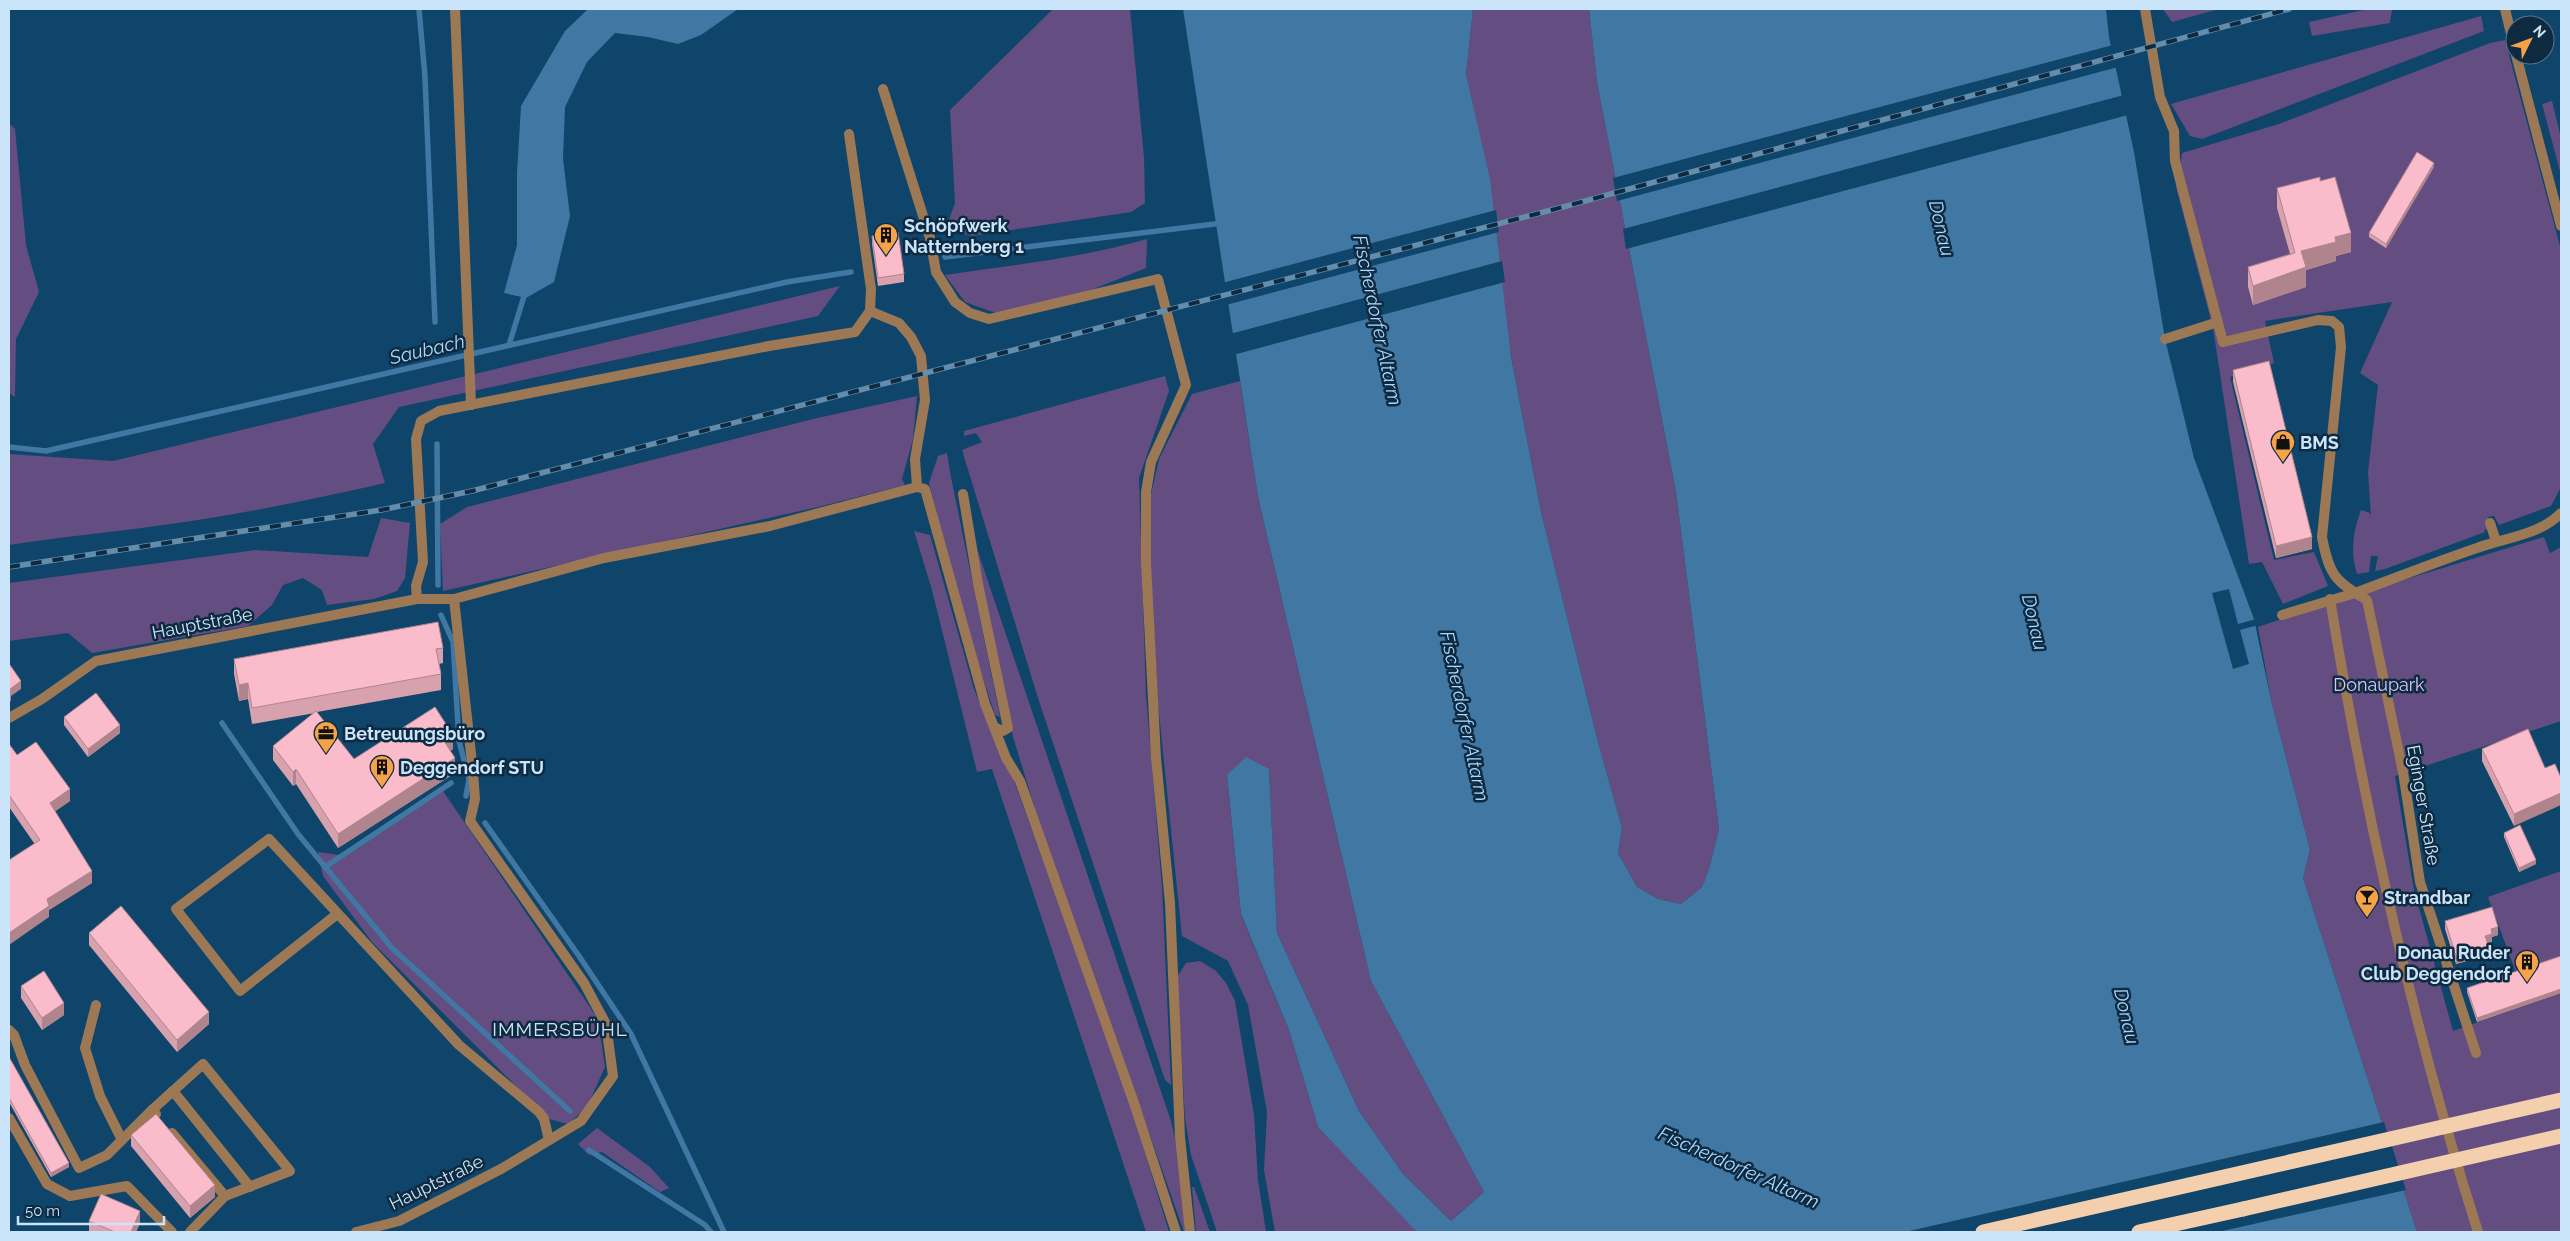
<svg xmlns="http://www.w3.org/2000/svg" width="2570" height="1241" viewBox="0 0 2570 1241" font-family="Raleway,sans-serif">
<style>
.green{fill:#644d80}
.water{fill:#4077a3}
.pier{fill:#0f456a}
.lines{fill:none;stroke-linecap:round;stroke-linejoin:round}
.stream{stroke:#4077a3;stroke-width:5.5}
.service{stroke:#9d7855;stroke-width:10}
.minor{stroke:#9d7855;stroke-width:10}
.motorway{stroke:#f3cfae;stroke-width:15}
.rail-casing{stroke:#648dab;stroke-width:5.5}
.rail{stroke:#0e2a40;stroke-width:4;stroke-dasharray:11;stroke-linecap:butt}
.motorway-bridge{stroke:#f3cfae;stroke-width:15}
.wall{fill:#d7a2ae}
.shaded-wall{fill:#af848d}
.building{fill:#fabcca;stroke:#af848d}
.labels{text-anchor:middle;dominant-baseline:central;stroke-width:5;stroke-linejoin:round;paint-order:stroke}
.poi-label{font-size:18px;font-weight:bold;fill:#cae4fa;stroke:#0e2a40;text-anchor:start}
.street-label{font-size:18px;fill:#cae4fa;stroke:#0e2a40}
.park-label{font-size:18px;fill:#dcc6f9;stroke:#0e2a40}
.water-label{font-size:19px;font-style:italic;fill:#aad8fe;stroke:#0e2a40}
.neighbourhood-label{font-size:19px;letter-spacing:1px;fill:#cae4fa;stroke:#0e2a40}
</style>
<rect width="100%" height="100%" fill="#0f456a"/>
<g class="green">
<polygon points="1053,9 1130,9 1144,157 1145,203 1131,212 971,236 946,228 955,203 950,110"/>
<polygon points="1473,9 1589,9 1597,82 1676,492 1719,829 1709,869 1702,887 1681,904 1658,899 1637,887 1618,853 1622,828 1598,742 1541,512 1511,357 1466,75"/>
<polygon points="2163,9 2219,9 2172,22"/>
<polygon points="2368,9 2392,9 2390,23 2312,36 2309,22"/>
<polygon points="2481,16 2484,31 2202,139 2190,136 2171,104"/>
<path d="M2505,40L2561,250V487L2551,506L2499,525L2494,516L2488,517V529L2484,530L2485,532L2385,569L2375,571L2378,556H2371L2369,572L2357,574C2350,551 2353,532 2361,510L2370,513L2371,517L2368,472L2378,385L2360,373L2392,302L2265,321L2274,363L2230,377L2274,560L2314,552L2328,586L2283,604L2262,562L2249,564L2213,328L2176,187L2182,153L2279,124L2490,43Z"/>
<polygon points="2552,101 2561,138 2561,175 2542,104"/>
<polygon points="9,123 15,129 26,245 39,292 16,339 15,397 9,393"/>
<path d="M1147,239L1146,268L1086,292L996,313L965,302L945,275C1013,265 1081,258 1147,239Z"/>
<path d="M840,286L818,316L399,407L373,444L385,483C310,500 233,516 156,526C107,533 58,537 9,545V454L113,461Z"/>
<polygon points="1165,376 1169,391 1139,478 1146,695 1162,887 1171,1085 1165,1080 1038,698 962,450 982,442 976,433 964,436 964,431"/>
<polygon points="1240,381 1258,497 1371,981 1484,1192 1451,1221 1403,1174 1359,1111 1277,933 1269,769 1227,775 1241,915 1289,1030 1318,1127 1419,1232 1275,1232 1264,1170 1267,1112 1248,1005 1228,961 1182,936 1158,704 1147,512 1159,459 1192,394"/>
<polygon points="917,396 913,439 902,479 905,485 818,507 443,591 440,524 467,507 813,419"/>
<polygon points="947,453 951,477 1000,717 995,715 961,610 929,483 938,456"/>
<polygon points="381,518 410,523 405,578 397,591 374,599 327,605 322,590 303,578 283,585 272,605 248,626 92,653 68,633 9,641 9,583 256,550 368,557"/>
<polygon points="914,531 930,535 974,689 1005,766 1012,775 1129,1100 1169,1232 1146,1232 992,769 977,772 932,590"/>
<polygon points="2544,537 2550,553 2561,547 2561,721 2395,776 2414,890 2453,1031 2561,993 2561,1232 2417,1232 2303,878 2310,850 2272,704 2258,627 2322,605"/>
<polygon points="975,549 977,549 1171,1121 1178,1152 1187,1232 1184,1232 1037,815 1013,737"/>
<polygon points="443,791 598,1019 605,1067 587,1107 568,1124 549,1119 372,942 323,876 318,852 346,856"/>
<polygon points="2561,871 2561,960 2517,975 2488,897"/>
<polygon points="1200,961 1216,971 1226,983 1235,1001 1254,1115 1258,1180 1266,1232 1217,1232 1191,1155 1185,1118 1177,977 1186,963"/>
<polygon points="597,1128 650,1167 669,1188 660,1192 602,1152 589,1155 578,1144"/>
<polygon points="1192,1187 1194,1187 1210,1232 1196,1232"/>
</g>
<g class="water">
<polygon points="588,9 738,9 701,35 678,44 648,37 615,33 587,62 565,107 563,159 570,216 554,282 526,298 504,293 517,245 517,173 521,106 565,31"/>
<polygon points="1183,9 1473,9 1466,75 1490,179 1511,357 1541,512 1598,742 1622,828 1618,853 1637,887 1658,899 1681,904 1702,887 1709,869 1719,829 1676,492 1597,82 1589,9 2106,9 2109,37 2134,152 2165,339 2194,458 2254,619 2272,704 2310,850 2303,878 2417,1232 1417,1232 1318,1127 1289,1030 1241,914 1227,775 1246,757 1269,769 1277,933 1359,1111 1403,1174 1451,1221 1484,1192 1371,981 1258,497"/>
</g>
<g class="pier">
<polygon points="2113,45 2118,67 1617,201 1613,178"/>
<polygon points="2124,95 2128,115 1626,249 1623,229"/>
<polygon points="1496,210 1499,232 1226,305 1222,283"/>
<polygon points="1502,261 1505,282 1233,355 1230,334"/>
<polygon points="2229,589 2238,624 2256,619 2258,625 2240,630 2249,664 2233,669 2212,593"/>
<polygon points="2384,1122 2406,1190 2218,1232 1905,1232"/>
</g>
<g class="lines">
<g class="stream">
<polyline points="419,9 425,77 435,322"/>
<polyline points="945,257 1223,223"/>
<polyline points="509,345 525,293"/>
<polyline points="437,444 438,585"/>
<polyline points="9,447 46,451 787,282 851,272"/>
<polyline points="441,615 453,642 459,741 469,779 466,796"/>
<polyline points="222,723 298,834 392,948 570,1111"/>
<polyline points="485,823 579,956 631,1034 724,1232"/>
<polyline points="325,867 451,783"/>
<polyline points="589,1150 705,1225 711,1232"/>
</g>
<g class="service">
<polyline points="455,9 471,405"/>
<polyline points="2145,9 2160,97 2174,131 2175,161 2223,342"/>
<polyline points="883,89 930,238 936,272 955,302 970,313 989,319 1158,279 1186,385 1151,462 1146,492 1146,563 1156,758 1170,903 1180,1137 1190,1232"/>
<polyline points="849,134 871,289 870,311 855,332 769,346 439,411 421,421 416,439 423,562 416,586 417,599 454,599 604,558 770,526 917,487"/>
<polyline points="870,311 899,323 911,337 921,356 925,400 915,459 917,487 925,489 985,704 1006,758 1020,781 1134,1103 1176,1232"/>
<polyline points="2165,339 2218,322"/>
<polyline points="963,494 978,584 1008,728 1003,731 994,727"/>
<polyline points="2490,523 2496,541"/>
<polyline points="454,599 473,772 475,799 470,821 584,983 606,1024 613,1076 581,1121 501,1169"/>
<path d="M2330,599C2365,813 2412,1025 2478,1232"/>
<polyline points="2282,615 2355,593"/>
<polyline points="336,915 240,991 176,909 269,839 459,1045 539,1112 544,1119 549,1140"/>
<polyline points="96,1005 85,1048 100,1096 122,1140"/>
<polyline points="9,1030 14,1035 25,1065 79,1168 107,1155 152,1110"/>
<polyline points="156,1114 152,1110 173,1091"/>
<polyline points="9,1118 47,1184 70,1196 127,1186 172,1232"/>
<polyline points="172,1133 225,1196"/>
<polyline points="190,1232 225,1196 290,1171 203,1064 173,1091 250,1187"/>
</g>
<g class="minor">
<polyline points="2505,9 2515,50"/>
<polyline points="2516,55 2561,226"/>
<path d="M2223,342L2318,320L2332,321L2339,327L2341,347L2322,537C2329,574 2334,581 2367,600L2403,772L2420,882L2476,1053"/>
<path d="M2355,593C2395,578 2436,562 2477,548C2504,538 2540,535 2561,513"/>
<polyline points="9,718 42,699 96,661 417,599"/>
<polyline points="356,1232 399,1221 501,1169"/>
</g>
<polyline class="motorway" points="2139,1232 2243,1209"/>
<g class="rail-casing">
<polyline id="rail" points="9,567 381,510 472,491 1563,207 2289,9"/>
</g>
<use href="#rail" class="rail"/>
<g class="motorway-bridge">
<polyline points="2243,1209 2561,1136"/>
<polyline points="1983,1232 2561,1100"/>
</g>
</g>
<g class="wall">
<polygon points="2434,167 2386,248 2369,237 2369,233"/>
<polygon points="2320,181 2351,252 2336,256 2336,261 2306,270 2306,287 2253,305 2248,287 2248,267 2290,254 2277,208 2277,188"/>
<polygon points="872,236 904,274 904,282 878,286 872,244"/>
<polygon points="2233,370 2312,549 2276,558 2233,382"/>
<polygon points="443,648 443,663 439,664 441,674 441,690 317,712 354,759 453,749 450,751 455,773 338,848 296,784 293,786 273,760 273,746 315,713 252,724 248,699 239,701 234,674 234,659"/>
<polygon points="64,717 120,733 88,757 64,725"/>
<polygon points="2528,729 2514,826 2482,761 2482,749"/>
<polygon points="9,744 17,755 70,801 55,811 92,883 49,910 49,917 34,843 9,807"/>
<polygon points="2504,833 2536,864 2519,872 2504,837"/>
<polygon points="2445,921 2498,935 2492,937 2492,942 2488,943 2489,955 2456,964 2445,929"/>
<polygon points="89,933 209,1024 177,1052 89,945"/>
<polygon points="2561,956 2561,993 2477,1022 2467,992 2467,988"/>
<polygon points="21,986 64,1015 42,1030 21,998"/>
<polygon points="9,1057 69,1167 51,1177 9,1102"/>
<polygon points="131,1135 215,1197 190,1218 131,1146"/>
<polygon points="89,1221 140,1223 136,1232 89,1232"/>
</g>
<g class="shaded-wall">
<polygon points="2434,163 2434,167 2386,248 2386,244"/>
<polygon points="2351,233 2351,252 2336,256 2336,261 2306,270 2306,287 2253,305 2253,286 2301,251 2335,237"/>
<polygon points="2312,537 2312,549 2276,558 2276,546"/>
<polygon points="21,681 21,689 11,696 11,701 9,702 9,690"/>
<polygon points="248,683 248,699 239,701 239,685"/>
<polygon points="120,725 120,733 88,757 88,749"/>
<polygon points="453,735 453,749 444,755 444,741"/>
<polygon points="455,758 455,773 338,848 338,834"/>
<polygon points="296,769 296,784 293,786 293,772"/>
<polygon points="70,789 70,801 50,815 50,803"/>
<polygon points="2561,793 2561,805 2514,826 2514,814"/>
<polygon points="2536,860 2536,864 2519,872 2519,868"/>
<polygon points="92,871 92,883 49,910 49,917 9,945 9,933 47,899"/>
<polygon points="2498,927 2498,935 2492,937 2492,942 2485,944 2485,936 2491,929"/>
<polygon points="2489,947 2489,955 2456,964 2456,956"/>
<polygon points="2561,989 2561,993 2477,1022 2477,1018"/>
<polygon points="64,1003 64,1015 42,1030 42,1018"/>
<polygon points="209,1012 209,1024 177,1052 177,1040"/>
<polygon points="69,1163 69,1167 51,1177 51,1173"/>
<polygon points="215,1185 215,1197 190,1218 190,1206"/>
<polygon points="140,1211 140,1223 136,1232 131,1232"/>
</g>
<g class="building">
<polygon points="2417,152 2434,163 2386,244 2369,233"/>
<polygon points="2320,177 2320,181 2335,177 2351,233 2335,237 2336,242 2301,251 2306,267 2253,286 2248,267 2295,253 2277,188"/>
<polygon points="898,232 904,274 878,278 872,236"/>
<polygon points="2269,361 2312,537 2276,546 2233,370"/>
<polygon points="438,622 443,648 436,649 441,674 252,708 248,683 239,685 234,659"/>
<polygon points="10,665 21,681 9,690 11,693 9,694 9,666"/>
<polygon points="96,693 120,725 88,749 64,717"/>
<polygon points="435,707 453,735 444,741 455,758 338,834 296,769 293,772 273,746 316,711 354,759"/>
<polygon points="2528,729 2545,768 2555,764 2561,778 2561,793 2514,814 2482,749"/>
<polygon points="36,742 70,789 50,803 92,871 47,899 49,906 9,933 9,860 40,840 9,795 9,744 17,755"/>
<polygon points="2520,825 2536,860 2519,868 2504,833"/>
<polygon points="121,906 209,1012 177,1040 89,933"/>
<polygon points="2492,907 2498,927 2491,929 2492,934 2485,936 2489,947 2456,956 2445,921"/>
<polygon points="2561,956 2561,989 2477,1018 2467,988"/>
<polygon points="44,971 64,1003 42,1018 21,986"/>
<polygon points="9,1057 69,1163 51,1173 9,1098"/>
<polygon points="156,1114 215,1185 190,1206 131,1135"/>
<polygon points="101,1194 140,1211 131,1232 115,1232 89,1221"/>
</g>
<defs>
<g id="building-pin" transform="scale(1.25)"><path d="M0 17L-7.5 6A9.5 9.5 0 1 1 7.5 6Z" fill="#f6a248" stroke="#0e2a40"/><path d="M-4-6H4V6H1V3H-1V6H-4ZM-2.5-4.3h1.7v1.8h-1.7ZM.8-4.3h1.7v1.8H.8ZM-2.5-1h1.7V.8h-1.7ZM.8-1h1.7V.8H.8Z" fill="#111"/></g>
<g id="shop-pin" transform="scale(1.25)"><path d="M0 17L-7.5 6A9.5 9.5 0 1 1 7.5 6Z" fill="#f6a248" stroke="#0e2a40"/><path d="M-5-2.5h2.3a2.7 3.5 0 0 1 5.4 0H5L5.5 6h-11ZM-1.5-2.5h3a1.5 2.3 0 0 0-3 0Z" fill="#111"/></g>
<g id="office-pin" transform="scale(1.25)"><path d="M0 17L-7.5 6A9.5 9.5 0 1 1 7.5 6Z" fill="#f6a248" stroke="#0e2a40"/><path d="M-6-3h4V-5.5h4V-3h4V5H-6ZM-1-4.5V-3h2v-1.5ZM-6 0V1H6V0Z" fill="#111"/></g>
<g id="bar-pin" transform="scale(1.25)"><path d="M0 17L-7.5 6A9.5 9.5 0 1 1 7.5 6Z" fill="#f6a248" stroke="#0e2a40"/><path d="M-6-5H6L.8 .8V4.5H3.5V6h-7V4.5H-.8V.8Z" fill="#111"/></g>
</defs>
<g fill-rule="evenodd">
<use href="#building-pin" x="886" y="235"/>
<use href="#shop-pin" x="2283" y="442"/>
<use href="#office-pin" x="326" y="733"/>
<use href="#building-pin" x="382" y="767"/>
<use href="#bar-pin" x="2367" y="897"/>
<use href="#building-pin" x="2527" y="962"/>
</g>
<g class="labels">
<g class="poi-label">
<text x="904" y="225">Schöpfwerk<tspan x="904" dy="21">Natternberg 1</tspan></text>
<text x="2300" y="442">BMS</text>
<text x="344" y="733">Betreuungsbüro</text>
<text x="400" y="767">Deggendorf STU</text>
<text x="2384" y="897">Strandbar</text>
<text x="2510" y="952" text-anchor="end">Donau Ruder<tspan x="2510" dy="21">Club Deggendorf</tspan></text>
</g>
<g class="street-label">
<text transform="translate(202 623) rotate(-11)">Hauptstraße</text>
<text transform="translate(2424 805) rotate(80)">Eginger Straße</text>
<text transform="translate(436 1182) rotate(-26)">Hauptstraße</text>
</g>
<g class="park-label">
<text x="2379" y="684">Donaupark</text>
</g>
<g class="water-label">
<text transform="translate(1942 228) rotate(77)">Donau</text>
<text transform="translate(1378 320) rotate(78)">Fischerdorfer Altarm</text>
<text transform="translate(427 349) rotate(-13)">Saubach</text>
<text transform="translate(2035 622) rotate(77)">Donau</text>
<text transform="translate(1465 716) rotate(78)">Fischerdorfer Altarm</text>
<text transform="translate(2127 1016) rotate(77)">Donau</text>
<text transform="translate(1739 1167) rotate(24)">Fischerdorfer Altarm</text>
</g>
<g class="neighbourhood-label">
<text x="560" y="1029">IMMERSBÜHL</text>
</g>
</g>
<rect width="2570" height="1241" fill="none" stroke="#cae4fa" stroke-width="20"/>
<g transform="translate(2530 40) rotate(48)"><circle r="24" fill="#0e2a40" stroke="#59748a"/>
<path d="M0-4L9 19L0 12L-9 19Z" fill="#f6a248"/>
<text y="-8" font-size="14" font-weight="bold" text-anchor="middle" fill="#cae4fa">N</text>
</g>
<path d="M18 1216v8h146v-8" fill="none" stroke="#cae4fa" stroke-width="2.5"/>
<text x="25" y="1216" font-size="15" fill="#cae4fa" stroke="#0e2a40" stroke-width="4" paint-order="stroke">50 m</text>
</svg>
